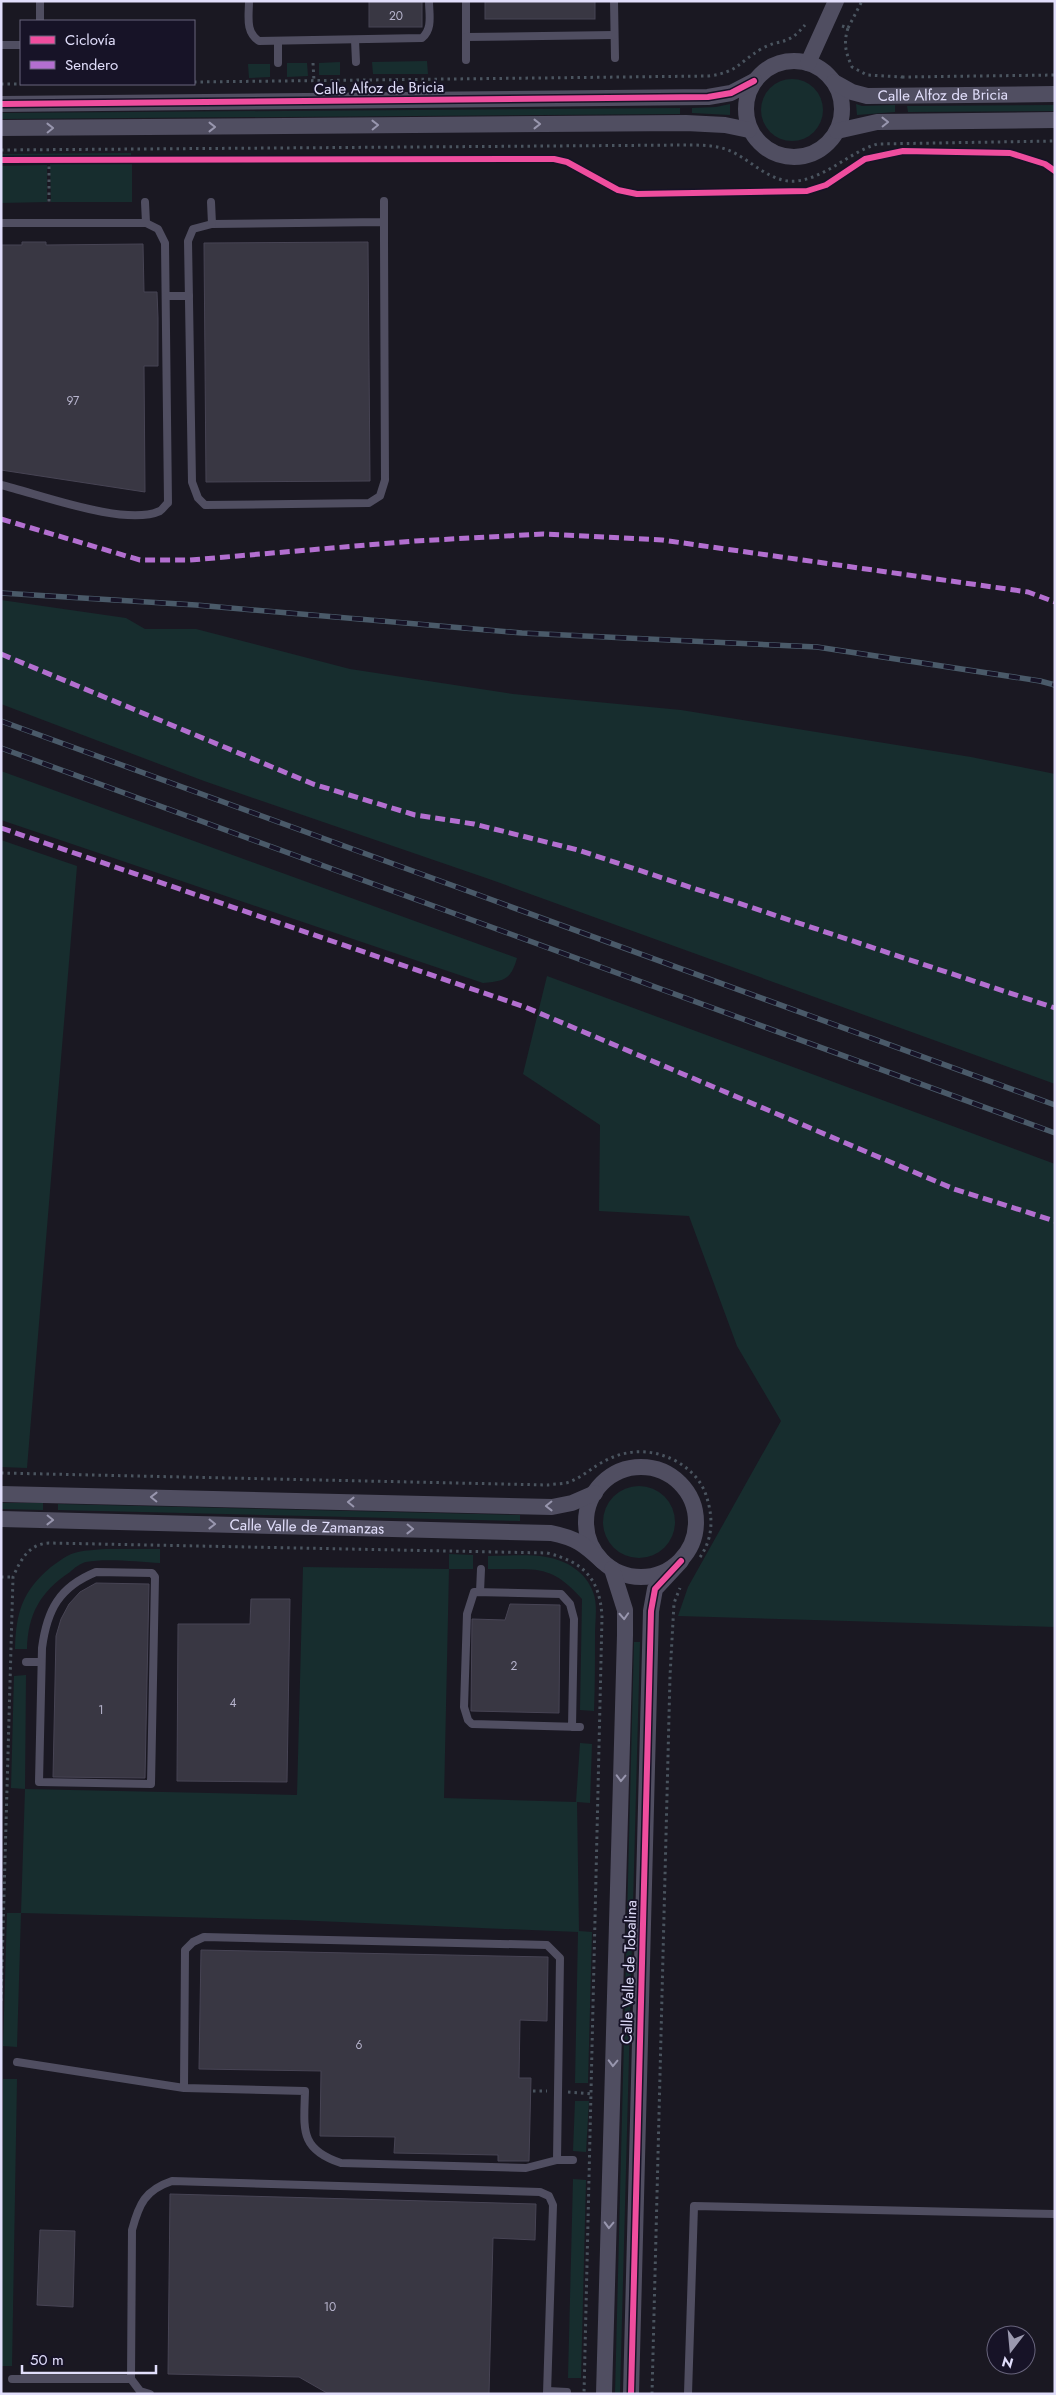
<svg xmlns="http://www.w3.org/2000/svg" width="1056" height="2395" viewBox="0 0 1056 2395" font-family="Jost,sans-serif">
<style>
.green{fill:#172d2e}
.building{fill:#393743;stroke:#474454}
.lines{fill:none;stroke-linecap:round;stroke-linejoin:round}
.path{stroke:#4a545f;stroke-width:3;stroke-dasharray:2.5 4;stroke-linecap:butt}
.lane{stroke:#504e61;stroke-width:8}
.street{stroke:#504e61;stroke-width:16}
.rail-casing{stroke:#4a5a69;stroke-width:5.5}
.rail{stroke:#171327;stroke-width:4;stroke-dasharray:11;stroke-linecap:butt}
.quiet{stroke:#b36fd0;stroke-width:5;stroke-dasharray:10 5;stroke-linecap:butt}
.cycleway-casing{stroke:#171327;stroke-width:9}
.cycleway{stroke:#ef4d9e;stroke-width:6}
.oneway{stroke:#9896ae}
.labels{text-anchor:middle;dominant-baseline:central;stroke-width:4;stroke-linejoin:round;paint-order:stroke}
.number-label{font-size:12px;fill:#b7b4cd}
.street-label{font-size:15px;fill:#e1defb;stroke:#171327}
</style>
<rect width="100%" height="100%" fill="#1a1822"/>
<g class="green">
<polygon points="427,61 428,74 373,74 372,62"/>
<polygon points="340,62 340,75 319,75 319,63"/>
<polygon points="287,63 307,63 308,76 287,77"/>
<polygon points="248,64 270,64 270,77 249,78"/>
<circle cx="792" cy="110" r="31"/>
<polygon points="730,104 730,115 692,113 692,108 716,107"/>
<polygon points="856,104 862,106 895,105 895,112 857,115"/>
<polygon points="1055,105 1055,111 908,112 907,106"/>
<polygon points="680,108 680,114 1,119 1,113"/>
<polygon points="131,153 131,156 1,157 1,154"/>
<polygon points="50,164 132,164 132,202 51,202"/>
<polygon points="47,165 47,202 1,203 1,166"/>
<polygon points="1,600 126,618 145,629 196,629 350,669 513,694 681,710 971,757 1055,774 1055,1084 489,879 204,781 1,704"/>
<path d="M1,771L517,958C511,979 505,981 483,983L1,820Z"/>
<polygon points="1,840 77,866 27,1468 1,1467"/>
<polygon points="547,976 1055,1164 1055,1627 678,1616 688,1587 781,1421 737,1346 689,1216 599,1211 600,1125 523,1074"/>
<circle cx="639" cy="1522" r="36"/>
<polygon points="1,1503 43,1503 43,1510 1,1509"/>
<polygon points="58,1504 520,1515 520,1521 58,1510"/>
<path d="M105,1549H160V1563C139,1562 106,1558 86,1562C81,1563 74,1568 70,1572C40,1592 28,1614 27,1649H15C16,1613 22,1591 51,1567C59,1561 68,1554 78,1552C86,1550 96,1550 105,1549Z"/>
<polygon points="449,1554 473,1555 473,1569 449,1569 444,1798 576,1802 580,1743 592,1744 590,1803 577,1802 579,1931 592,1932 588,2083 575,2083 578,1932 294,1920 21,1913 17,2047 3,2046 7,1913 21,1913 25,1789 11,1788 14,1676 26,1675 25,1789 297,1795 303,1567 449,1569"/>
<path d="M488,1556C507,1556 528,1554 546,1557C566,1560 586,1572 593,1592C598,1604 595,1621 595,1634C595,1659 595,1685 594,1711L580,1710L582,1599C550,1562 533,1570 488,1569Z"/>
<polygon points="634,1642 640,1642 620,2394 615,2394"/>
<polygon points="3,2079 17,2079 12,2366 1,2366"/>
<polygon points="575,2101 589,2101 586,2152 573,2151"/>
<polygon points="573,2179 586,2180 581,2378 568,2378"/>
</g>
<g class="building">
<rect x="369" y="1" width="53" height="26"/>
<rect x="485" y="1" width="110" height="18"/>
<polygon points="22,242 46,242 46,245 143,244 144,292 157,292 158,318 158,366 144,366 145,492 1,470 1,245 22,245"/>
<polygon points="368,242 370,481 206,482 204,243"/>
<polygon points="96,1583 149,1584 145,1778 53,1777 56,1636 61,1619 69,1604 80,1592"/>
<polygon points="251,1599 290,1599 287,1782 177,1781 178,1624 250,1624"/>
<polygon points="510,1604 560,1605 559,1713 471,1711 472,1619 505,1620"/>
<polygon points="201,1950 548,1957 547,2021 520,2020 519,2078 531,2078 529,2161 498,2161 498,2155 394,2153 395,2137 320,2136 321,2071 199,2069"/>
<polygon points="170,2194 536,2204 535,2240 493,2238 489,2394 327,2393 299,2377 168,2374"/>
<polygon points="40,2230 75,2231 73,2307 37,2305"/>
</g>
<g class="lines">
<g class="path">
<path d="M842,26L848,28C843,44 846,53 852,67L867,75L902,77V79"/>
<polyline points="848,28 862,1"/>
<polyline points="313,63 314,81"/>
<polyline points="902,77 1055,75"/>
<path d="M194,82L709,76C738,72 738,63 761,49C780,38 787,47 805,25"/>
<polyline points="1,84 21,84"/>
<path d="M1,150L686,145C700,145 715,145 728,150C751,159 770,184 797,181C827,177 848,153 877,144L1055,141"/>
<polyline points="49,160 49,202"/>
<path d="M1,1473L547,1485C553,1484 560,1484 566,1483C577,1480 587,1472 596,1466C622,1449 649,1447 676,1461C690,1469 701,1480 706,1495C714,1519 713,1540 698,1560"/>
<polyline points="1,1577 13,1577"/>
<path d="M1,2001L13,1577C21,1559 29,1544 49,1543L547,1553C584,1562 600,1579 602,1617L584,2394"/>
<polyline points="533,2091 547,2091"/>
<polyline points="568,2092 592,2094"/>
<polyline points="652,2394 670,1676 674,1603 680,1588"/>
</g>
<g class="lane">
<polyline points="40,1 40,21"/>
<path d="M249,1C249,16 245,32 259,41L422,38C433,29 429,14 429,1"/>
<polyline points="466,1 466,60"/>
<polyline points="614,1 615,58"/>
<polyline points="466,37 614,35"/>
<polyline points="355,40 356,62"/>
<polyline points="278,41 278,63"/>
<polyline points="1,45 21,45"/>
<polyline points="384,201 384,241 385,480 380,496 369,503 205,505 198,498 192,482 188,241 193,229 212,224 384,222"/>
<polyline points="145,202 146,223"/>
<polyline points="211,202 212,224"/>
<path d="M1,223H146L158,229L165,243L168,503C165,505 163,509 160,511C125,527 39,494 1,485"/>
<polyline points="166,296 189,296"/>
<path d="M96,1572L152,1573L155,1577L151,1784L39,1782L42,1648C47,1610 59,1587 96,1572Z"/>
<polyline points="480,1592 481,1569"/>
<polyline points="26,1662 41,1662"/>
<polyline points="572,1727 574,1619 570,1604 561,1594 474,1592 467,1614 464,1707 468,1720 472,1724 580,1727"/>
<path d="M17,2062L184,2088L305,2091C304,2129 299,2149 341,2163L526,2168L557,2160L560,1958L547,1945L204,1937L193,1942L185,1950L184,2088"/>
<polyline points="557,2160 573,2160"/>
<path d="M12,2379H131L132,2230C139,2204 145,2190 172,2181L540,2192L549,2196L553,2205L547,2394"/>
<polyline points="131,2379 140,2391 150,2394"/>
<polyline points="548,2391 567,2392"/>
<polyline points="688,2394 694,2206 1055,2214"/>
</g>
<g class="street">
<circle cx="794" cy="109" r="48"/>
<polyline points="808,63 836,1"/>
<path id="s1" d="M834,82L852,92L867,96L1055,94"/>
<polyline points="1,104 708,97 731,93 754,81"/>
<polyline points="1,128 686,123 725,125 749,130"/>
<polyline points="837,131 877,122 1055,120"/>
<circle cx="641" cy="1522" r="55"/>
<polyline points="1,1494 552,1507 572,1503 595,1493"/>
<path id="s2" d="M1,1519L551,1533C576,1538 584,1544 603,1562"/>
<polyline points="604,2394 625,1635 625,1610 612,1569"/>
<polyline points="631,2394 651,1611 655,1589 681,1561"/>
</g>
<g class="rail-casing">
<g id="rail">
<polyline points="1,593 196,605 522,633 817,647 1040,681 1055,685"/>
<polyline points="1,721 1055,1105"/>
<polyline points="1,748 1055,1133"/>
</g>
</g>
<use href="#rail" class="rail"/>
<g class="quiet">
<polyline points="1,519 140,560 190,560 415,541 543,534 662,540 1028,592 1055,602"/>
<polyline points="1,654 313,784 415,815 474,824 578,850 1055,1008"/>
<polyline points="1,828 525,1007 954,1189 1055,1221"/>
</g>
<g class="cycleway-casing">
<g id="cycleway">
<polyline points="1,104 708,97 731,93 754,81"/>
<polyline points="1,160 554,159 567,162 618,190 637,194 807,191 826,185 865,159 903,151 1010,153 1045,164 1055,171"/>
<polyline points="631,2394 651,1611 655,1589 681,1561"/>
</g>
</g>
<use href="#cycleway" class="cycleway"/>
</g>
<defs><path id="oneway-chevron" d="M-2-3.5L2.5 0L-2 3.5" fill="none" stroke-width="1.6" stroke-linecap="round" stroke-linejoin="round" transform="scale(1.25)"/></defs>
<g class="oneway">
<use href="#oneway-chevron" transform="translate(885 122) rotate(-1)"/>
<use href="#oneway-chevron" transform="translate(537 124)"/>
<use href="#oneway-chevron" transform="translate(375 125) rotate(-1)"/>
<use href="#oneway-chevron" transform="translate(212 127)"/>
<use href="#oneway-chevron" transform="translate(50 128) rotate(-1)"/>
<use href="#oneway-chevron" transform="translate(154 1497) rotate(-179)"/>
<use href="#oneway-chevron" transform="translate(351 1502) rotate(-179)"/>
<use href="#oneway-chevron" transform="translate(549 1506) rotate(179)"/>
<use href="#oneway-chevron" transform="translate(50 1520) rotate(1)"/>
<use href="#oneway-chevron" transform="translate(212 1524) rotate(1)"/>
<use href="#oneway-chevron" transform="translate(410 1529) rotate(1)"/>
<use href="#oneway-chevron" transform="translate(624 1616) rotate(87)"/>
<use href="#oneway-chevron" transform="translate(621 1778) rotate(92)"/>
<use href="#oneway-chevron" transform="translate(613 2063) rotate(92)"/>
<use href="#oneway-chevron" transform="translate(609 2225) rotate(92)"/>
</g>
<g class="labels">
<g class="number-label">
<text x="396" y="16">20</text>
<text x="73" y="401">97</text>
<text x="514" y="1666">2</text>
<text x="233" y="1703">4</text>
<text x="101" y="1710">1</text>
<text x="359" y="2045">6</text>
<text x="330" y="2307">10</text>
</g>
<g class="street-label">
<text transform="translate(379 88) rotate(-1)">Calle Alfoz de Bricia</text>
<text stroke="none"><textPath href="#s1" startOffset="112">Calle Alfoz de Bricia</textPath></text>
<text stroke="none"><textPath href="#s2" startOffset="306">Calle Valle de Zamanzas</textPath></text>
<text transform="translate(629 1972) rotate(-88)">Calle Valle de Tobalina</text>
</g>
</g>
<rect width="1056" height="2395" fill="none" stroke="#e1defb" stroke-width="5"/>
<rect x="20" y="20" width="175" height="65" fill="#171327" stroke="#68647c"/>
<rect x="30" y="36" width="25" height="8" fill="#ef4d9e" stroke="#68647c"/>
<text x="65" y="45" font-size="15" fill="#e1defb">Ciclovía</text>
<rect x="30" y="61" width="25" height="8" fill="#b36fd0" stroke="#68647c"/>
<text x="65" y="70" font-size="15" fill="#e1defb">Sendero</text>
<g transform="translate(1011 2350) rotate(196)"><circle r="24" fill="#171327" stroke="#68647c"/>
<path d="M0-4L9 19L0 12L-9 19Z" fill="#9b99af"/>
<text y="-8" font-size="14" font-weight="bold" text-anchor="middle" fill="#e1defb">N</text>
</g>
<path d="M22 2365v8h134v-8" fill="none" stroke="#e1defb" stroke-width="2.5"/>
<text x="30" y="2365" font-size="15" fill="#e1defb" stroke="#171327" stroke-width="4" paint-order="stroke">50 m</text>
</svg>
